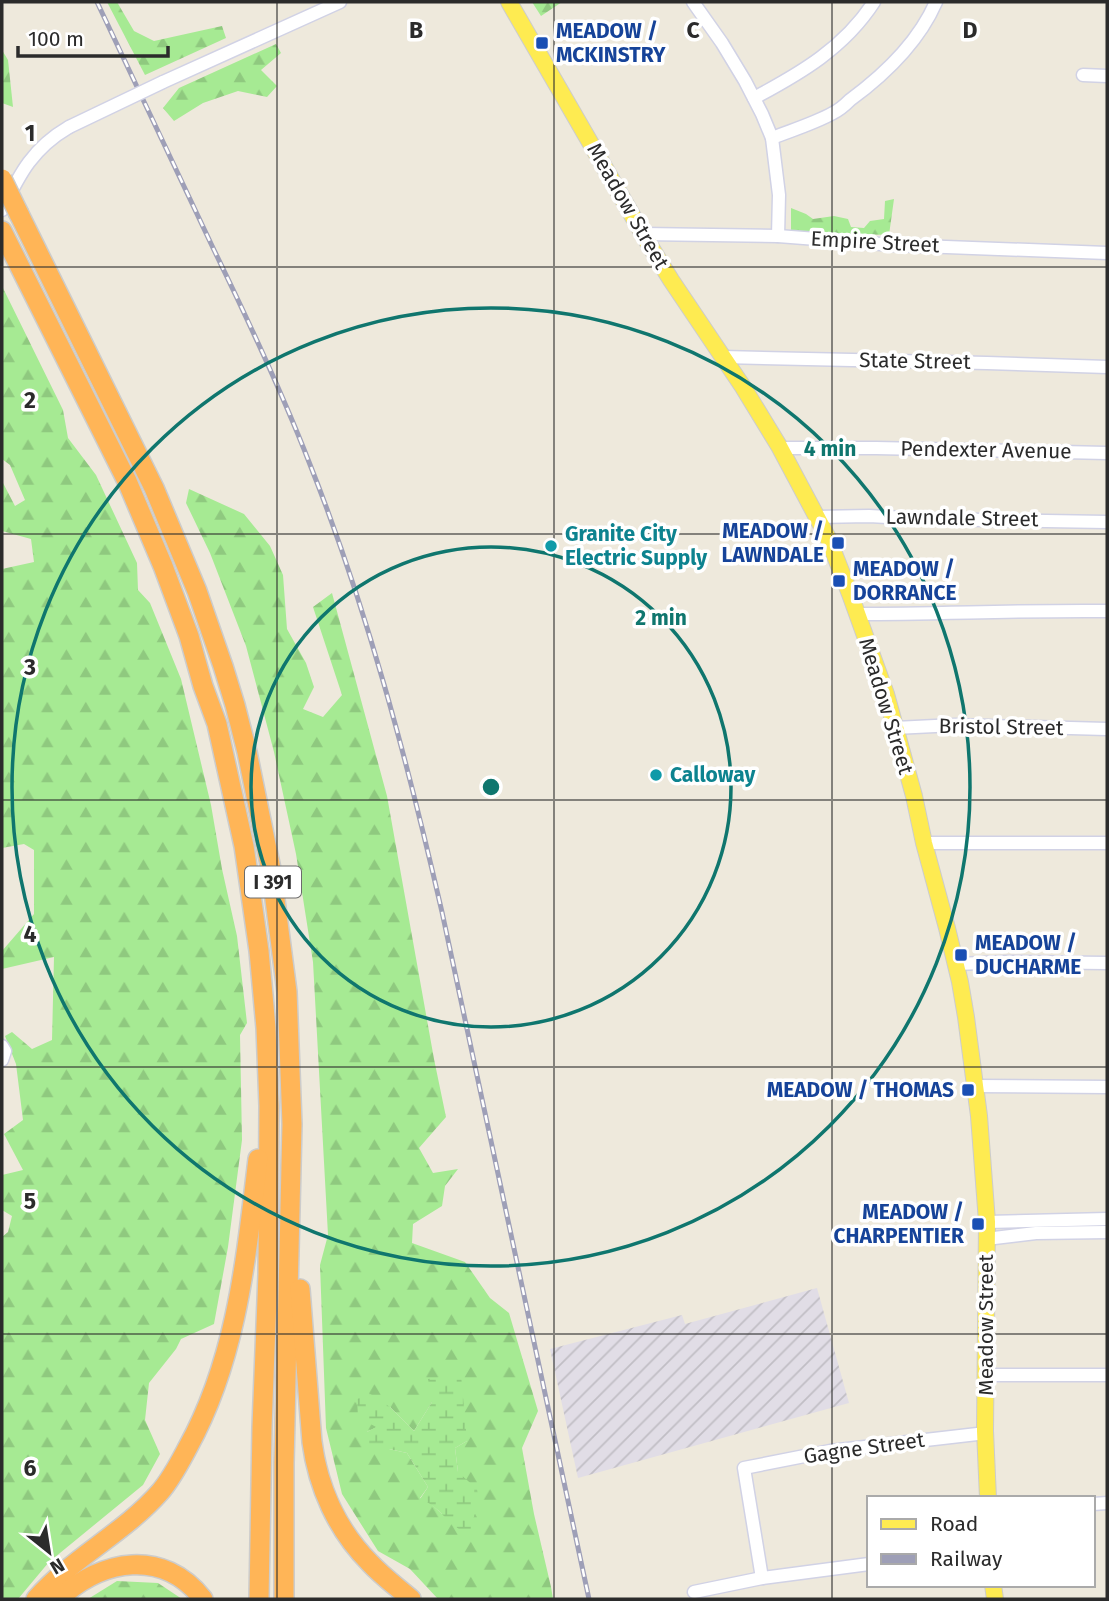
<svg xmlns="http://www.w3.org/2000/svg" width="1109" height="1601" viewBox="0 0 1109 1601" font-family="'Fira Sans',sans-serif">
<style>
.industrial{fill:url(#industrial-furrows)}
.forest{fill:url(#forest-firs);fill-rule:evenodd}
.wetland{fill:url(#wetland-marsh)}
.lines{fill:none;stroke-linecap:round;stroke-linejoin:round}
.minor-casing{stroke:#d1d2e5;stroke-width:15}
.major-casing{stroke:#ccc;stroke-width:18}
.highway-casing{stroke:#ccc;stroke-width:22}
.minor{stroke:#fff;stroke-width:12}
.major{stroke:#feeb51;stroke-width:16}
.highway{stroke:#ffb557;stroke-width:19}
.rail-casing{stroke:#9e9fb7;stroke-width:5}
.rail{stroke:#fff;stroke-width:2.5;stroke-dasharray:8;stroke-linecap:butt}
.minor-bridge-casing{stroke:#d1d2e5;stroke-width:15;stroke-linecap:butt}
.highway-bridge-casing{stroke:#ccc;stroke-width:22;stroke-linecap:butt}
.minor-bridge{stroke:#fff;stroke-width:12}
.highway-bridge{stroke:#ffb557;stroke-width:19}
.grid{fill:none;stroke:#2b2b2b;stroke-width:2;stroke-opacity:0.55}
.ring{fill:none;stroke:#0f766e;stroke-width:3.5}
.transit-dot{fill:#1a4fb4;stroke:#fff;stroke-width:2.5}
.culture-dot{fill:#0f9aa8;stroke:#fff;stroke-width:2.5}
.labels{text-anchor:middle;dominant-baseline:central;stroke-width:7;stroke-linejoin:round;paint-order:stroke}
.shield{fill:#fff;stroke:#6b6b6b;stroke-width:2}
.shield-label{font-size:19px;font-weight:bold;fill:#2b2b2b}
.transit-label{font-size:21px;font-weight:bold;fill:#164399;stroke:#fff;text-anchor:start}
.street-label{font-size:21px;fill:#2b2b2b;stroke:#fff}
.culture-label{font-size:21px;font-weight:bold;fill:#0d838f;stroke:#fff;text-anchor:start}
.grid-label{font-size:23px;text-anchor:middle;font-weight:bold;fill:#2b2b2b;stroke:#fff;stroke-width:7;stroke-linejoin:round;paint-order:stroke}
.centre{fill:#0f766e;stroke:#fff;stroke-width:3.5}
.ring-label{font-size:21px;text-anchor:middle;font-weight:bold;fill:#0f766e;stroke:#fff;stroke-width:7;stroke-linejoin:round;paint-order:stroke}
</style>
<defs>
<pattern id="industrial-furrows" width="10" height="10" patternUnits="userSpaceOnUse" patternTransform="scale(1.75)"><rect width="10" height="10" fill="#e1dde6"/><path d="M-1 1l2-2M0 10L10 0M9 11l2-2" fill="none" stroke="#c1bec5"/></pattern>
<pattern id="forest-firs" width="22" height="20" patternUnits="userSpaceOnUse" patternTransform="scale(1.75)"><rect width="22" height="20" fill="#a6ea93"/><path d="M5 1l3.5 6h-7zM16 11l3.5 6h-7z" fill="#8fc97f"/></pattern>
<pattern id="wetland-marsh" width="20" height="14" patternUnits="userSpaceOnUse" patternTransform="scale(1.75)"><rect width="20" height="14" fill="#a6ea93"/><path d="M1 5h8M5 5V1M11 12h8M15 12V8" fill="none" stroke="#8fc97f"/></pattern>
</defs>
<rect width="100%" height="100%" fill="#eee9dc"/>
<polygon class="industrial" points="817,1288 849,1403 578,1478 550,1349 682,1315 685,1324"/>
<g class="forest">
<polygon points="107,2 117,2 134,31 154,41 222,26 226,38 145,75"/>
<polygon points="532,2 562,2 541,16"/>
<polygon points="276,44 281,53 261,70 277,86 267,97 238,91 203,103 174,121 163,108 179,88"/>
<polygon points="2,50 8,60 13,107 2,103"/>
<polygon points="894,199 889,235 791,232 791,208 806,214 813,219 834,216 848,219 851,227 864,228 870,221 884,219 885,201"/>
<polygon points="2,286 63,410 68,438 96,475 137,563 138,590 150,603 181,679 211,805 222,869 237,936 247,1023 240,1035 242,1140 228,1247 214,1324 181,1339 176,1349 149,1383 145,1420 160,1454 143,1485 49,1562 18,1599 2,1599 2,1237 8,1232 12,1216 2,1210 2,1175 23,1170 4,1134 23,1120 16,1064 5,1036 12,1032 32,1049 52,1040 54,957 2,969 2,951 34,914 34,850 24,844 2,848 2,569 34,562 31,539 2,531 2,481 15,506 25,500 10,465 2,459"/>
<path d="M189,489L244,514L270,546L283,575L287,629L306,663L314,687L303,709L323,717L342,695L313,607L332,593L387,796L434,1059L446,1117L419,1148L433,1173L458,1169L445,1186L442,1206L413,1224L412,1243L465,1262L490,1298L509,1313L538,1411L522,1448L534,1514L551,1587L553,1599H438L410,1569L378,1551L342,1494L326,1428L320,1265L328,1235L313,962L296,854L274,752L246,646L210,553L186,503ZM432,1402L467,1441L455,1448L458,1472L442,1514L429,1502L420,1498L428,1487L407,1453L389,1449L367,1432L377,1427L390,1407L414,1431Z"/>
<polygon points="117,1581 158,1583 182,1599 88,1599"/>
</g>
<path class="wetland" d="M461,1375L467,1441L455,1448L458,1472L477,1489L480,1507L472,1520L474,1534C451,1533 441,1505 420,1499L428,1487L407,1453L389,1449L382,1459L363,1445L367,1432L376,1427L358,1417L357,1399L369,1393L390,1407L414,1431L432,1402L428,1379Z"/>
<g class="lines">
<g class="minor-casing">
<g id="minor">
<polyline points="693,2 722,43 745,81 762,114 772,138 779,195 778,236"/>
<polyline points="1083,75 1107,76"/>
<polyline points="163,82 340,2"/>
<path d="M754,98C801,73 844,48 874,2"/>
<path d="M772,138C792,130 813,124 833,113C839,110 845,105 850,100C884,75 919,41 936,2"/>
<path d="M2,210C20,173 33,148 69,127"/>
<polyline points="643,234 778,236 894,245 1107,253"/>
<polyline points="723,357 987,363 1107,367"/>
<polyline points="780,448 876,448 1107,453"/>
<polyline points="816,517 869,516 923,519 1107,522"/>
<path d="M857,614C941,614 1024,610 1107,611"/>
<polyline points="895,728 955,725 1107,729"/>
<polyline points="924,843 1107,843"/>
<polyline points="956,964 1007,962 1107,963"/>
<polyline points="2,1046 5,1051 2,1060"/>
<polyline points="975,1086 1107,1087"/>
<polyline points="987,1222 1107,1219"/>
<polyline points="986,1239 1036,1233 1107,1232"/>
<polyline points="986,1375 1107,1375"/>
<polyline points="1093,1504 1107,1503"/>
<polyline points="762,1578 744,1468 830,1451 986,1433"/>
<polyline points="694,1592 762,1578 869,1564"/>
</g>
</g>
<g class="major-casing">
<g id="major">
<polyline points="509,2 647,241 671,280 743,387 779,446 828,538 850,594 886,694 914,796 924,843 947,928 960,982 966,1017 979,1116 987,1222 985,1431 988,1498"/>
<polyline points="993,1585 995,1599"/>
</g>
</g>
<g class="highway-casing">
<g id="highway">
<polyline points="19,214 154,488 197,591 223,666 235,705 247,752 271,869 287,992 292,1124 284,1463 284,1599"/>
<polyline points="2,231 127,481 163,566 189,636 203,686 217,724 244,846 259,951 266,1028 269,1106 268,1274 262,1427 259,1599"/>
<path d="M300,1289L312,1442C318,1487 337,1530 370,1563C382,1576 397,1587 411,1599"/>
<path d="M36,1599C72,1558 124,1533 160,1492C172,1478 180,1462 188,1447C237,1358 246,1258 258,1159"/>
<path d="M59,1599C102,1559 163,1548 203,1599"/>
</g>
</g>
<use href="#minor" class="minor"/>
<use href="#major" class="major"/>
<use href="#highway" class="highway"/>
<g class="rail-casing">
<path id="rail" d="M97,2C136,84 175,167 214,250C248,320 281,390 309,462C367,608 407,760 442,912L589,1599"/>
</g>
<use href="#rail" class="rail"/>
<g class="minor-bridge-casing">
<polyline id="minor-bridge" points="69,127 163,82"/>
</g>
<g class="highway-bridge-casing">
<polyline id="highway-bridge" points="2,179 19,214"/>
</g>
<use href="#minor-bridge" class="minor-bridge"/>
<use href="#highway-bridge" class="highway-bridge"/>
</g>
<path class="grid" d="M277,2V1599M554,2V1599M832,2V1599M2,267H1107M2,534H1107M2,800H1107M2,1067H1107M2,1334H1107"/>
<g class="ring">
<circle cx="491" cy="787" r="240"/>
<circle cx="491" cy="787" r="479"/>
</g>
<g class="transit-dot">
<rect x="535" y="36" width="14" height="14" rx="3.5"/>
<rect x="831" y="536" width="14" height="14" rx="3.5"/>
<rect x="832" y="574" width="14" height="14" rx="3.5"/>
<rect x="954" y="948" width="14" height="14" rx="3.5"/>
<rect x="961" y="1083" width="14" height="14" rx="3.5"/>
<rect x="971" y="1217" width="14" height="14" rx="3.5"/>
</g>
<g class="culture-dot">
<circle cx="551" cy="546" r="7"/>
<circle cx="656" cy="775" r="7"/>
</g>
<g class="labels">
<rect class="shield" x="245" y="866.5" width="56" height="31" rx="5"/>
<g class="shield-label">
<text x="273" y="882">I 391</text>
</g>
<g class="transit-label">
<text x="556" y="31">MEADOW /<tspan x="556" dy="24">MCKINSTRY</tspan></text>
<text x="824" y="531" text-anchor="end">MEADOW /<tspan x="824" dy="24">LAWNDALE</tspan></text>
<text x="853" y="569">MEADOW /<tspan x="853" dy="24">DORRANCE</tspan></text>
<text x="975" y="943">MEADOW /<tspan x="975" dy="24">DUCHARME</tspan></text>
<text x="954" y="1090" text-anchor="end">MEADOW / THOMAS</text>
<text x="964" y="1212" text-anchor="end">MEADOW /<tspan x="964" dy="24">CHARPENTIER</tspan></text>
</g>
<g class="street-label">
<text transform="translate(628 206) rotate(60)">Meadow Street</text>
<text transform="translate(875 242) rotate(3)">Empire Street</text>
<text transform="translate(915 361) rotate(1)">State Street</text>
<text transform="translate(986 450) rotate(1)">Pendexter Avenue</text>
<text transform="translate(962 518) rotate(1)">Lawndale Street</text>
<text transform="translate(886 706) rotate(73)">Meadow Street</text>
<text transform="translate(1001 727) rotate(1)">Bristol Street</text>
<text transform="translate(986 1325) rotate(-90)">Meadow Street</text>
<text transform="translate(864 1448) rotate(-8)">Gagne Street</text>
</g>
<g class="culture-label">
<text x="565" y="534">Granite City<tspan x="565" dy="24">Electric Supply</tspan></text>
<text x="670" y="775">Calloway</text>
</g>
</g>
<g class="grid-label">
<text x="416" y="38">B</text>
<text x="693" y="38">C</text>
<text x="970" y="38">D</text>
<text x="30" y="141">1</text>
<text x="30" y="408">2</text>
<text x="30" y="675">3</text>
<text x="30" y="942">4</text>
<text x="30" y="1209">5</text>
<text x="30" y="1476">6</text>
</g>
<circle cx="491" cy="787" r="10" class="centre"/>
<g class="ring-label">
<text x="830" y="456">4 min</text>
<text x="661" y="625">2 min</text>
</g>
<rect width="1109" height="1601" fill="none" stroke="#2b2b2b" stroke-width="7"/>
<rect x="867" y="1496" width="228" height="91" fill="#ffffff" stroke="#aaaaaa" stroke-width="2"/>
<rect x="881" y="1519" width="35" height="10" fill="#feeb51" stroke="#aaaaaa" stroke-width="2"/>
<text x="930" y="1531" font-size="21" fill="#2b2b2b">Road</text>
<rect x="881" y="1554" width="35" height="10" fill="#9e9fb7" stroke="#aaaaaa" stroke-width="2"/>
<text x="930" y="1566" font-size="21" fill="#2b2b2b">Railway</text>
<g transform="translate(49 1552) rotate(150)" stroke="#ffffff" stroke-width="5" paint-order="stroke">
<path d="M0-5L12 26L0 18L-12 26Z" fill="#2b2b2b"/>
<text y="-10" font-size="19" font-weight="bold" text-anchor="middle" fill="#2b2b2b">N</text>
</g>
<path d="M18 46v10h150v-10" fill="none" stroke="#2b2b2b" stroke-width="3.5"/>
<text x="28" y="46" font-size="21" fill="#2b2b2b" stroke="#ffffff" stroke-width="5" paint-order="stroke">100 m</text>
</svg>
